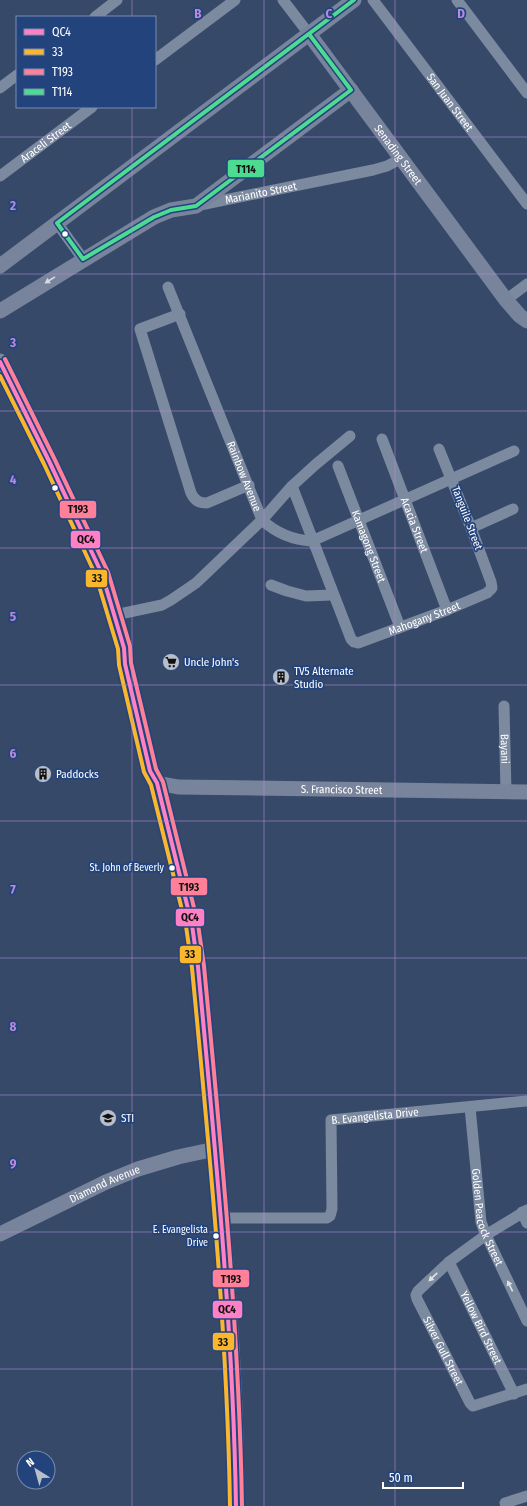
<svg xmlns="http://www.w3.org/2000/svg" width="527" height="1506" viewBox="0 0 527 1506" font-family="'Fira Sans Condensed',sans-serif">
<style>
.lines{fill:none;stroke-linecap:round;stroke-linejoin:round}
.street{stroke:#7c8aa0;stroke-width:11}
.secondary{stroke:#78849b;stroke-width:15}
.primary{stroke:#7b889e;stroke-width:17}
.bus-1-casing{stroke:#23437d;stroke-width:7}
.bus-2-casing{stroke:#23437d;stroke-width:7}
.bus-3-casing{stroke:#23437d;stroke-width:7}
.bus-4-casing{stroke:#23437d;stroke-width:7}
.bus-1{stroke:#ff80c5;stroke-width:4}
.bus-2{stroke:#fab62d;stroke-width:4}
.bus-3{stroke:#ff8098;stroke-width:4}
.bus-4{stroke:#4ddb92;stroke-width:4}
.oneway{fill:#d6dae1}
.oneway2{fill:#dee2e7}
.grid{fill:none;stroke:#b68bdc;stroke-width:1;stroke-opacity:0.55}
.bus-dot{fill:#fff;stroke:#23437d;stroke-width:1.5}
.labels{text-anchor:middle;dominant-baseline:central;stroke-width:3.5;stroke-linejoin:round;paint-order:stroke}
.bus-label{font-size:10px;fill:#fff;stroke:#23437d;text-anchor:end}
.street-label{font-size:11px;fill:#fff;stroke:#23437d}
.poi-label{font-size:11px;fill:#fff;stroke:#23437d;text-anchor:start}
.grid-label{font-size:13px;text-anchor:middle;font-weight:bold;fill:#b68bdc;stroke:#23437d;stroke-width:3.5;stroke-linejoin:round;paint-order:stroke}
.line-badge{stroke:#23437d;stroke-width:1.5}
.pale-badge-label{font-size:11px;text-anchor:middle;font-weight:bold;fill:#111}
</style>
<rect width="100%" height="100%" fill="#374969"/>
<g class="lines">
<g class="street">
<polyline points="283,0 309,34"/>
<path id="s1" d="M373,0L527,204"/>
<polyline points="457,0 527,93"/>
<polyline points="95,17 117,0"/>
<polyline points="155,60 235,0"/>
<polyline points="0,88 17,75"/>
<path id="s2" d="M0,176L92,107"/>
<path id="s3" d="M200,205L373,170L387,166L402,158"/>
<polyline points="57,223 83,259"/>
<path id="s4" d="M168,287L262,520C276,533 293,540 312,541L514,451"/>
<polyline points="506,300 527,284"/>
<path d="M180,314L140,329L191,493C195,501 199,503 207,503L249,485"/>
<path id="s5" d="M382,439L447,610"/>
<path id="s6" d="M338,466L400,627"/>
<path id="s7" d="M292,486L351,639L354,642L358,643L447,610L487,593L492,588L491,582L471,528L439,449"/>
<polyline points="471,528 513,509"/>
<polyline points="271,585 287,591 306,596 332,595"/>
<polyline points="115,615 162,605 171,600 196,583 262,520 292,486 315,465 350,436"/>
<path id="s8" d="M504,706L506,792"/>
<path id="s9" d="M470,1107L481,1222L486,1235L527,1321"/>
<path id="s10" d="M527,1210L486,1235L449,1262L418,1291L416,1295L417,1299L470,1403L473,1406L527,1389"/>
<polyline points="522,1212 527,1223"/>
<path id="s11" d="M222,1218H327L330,1216L332,1209L331,1120L527,1101"/>
<path id="s12" d="M449,1262L514,1394"/>
<polyline points="505,1503 527,1496"/>
</g>
<g class="secondary">
<path id="s13" d="M309,34L506,300L520,316L527,321"/>
<polyline points="0,266 354,0"/>
<polyline points="0,311 154,217 171,210 196,206 351,90"/>
<path id="s14" d="M157,783L178,787L527,792"/>
<path id="s15" d="M0,1234L106,1182L138,1169L178,1157L215,1149"/>
</g>
<path class="primary" d="M0,362L49,461L102,574L124,648L125,664L150,771L157,783L192,925L198,967C214,1147 236,1326 236,1506"/>
<g class="bus-1-casing">
<path id="bus-1" d="M0,362L49,461L102,574L124,648L125,664L150,771L157,783L192,925L198,967C215,1147 233,1326 236,1506"/>
</g>
<g class="bus-2-casing">
<path id="bus-2" d="M0,376L44,464L96,576L118,649L119,665L144,772L151,785L186,926L192,968C209,1147 227,1326 230,1506"/>
</g>
<g class="bus-3-casing">
<path id="bus-3" d="M5,359L54,458L108,572L130,646L131,663L156,769L163,782L198,924L204,966C221,1146 239,1325 242,1506"/>
</g>
<g class="bus-4-casing">
<polyline id="bus-4" points="309,34 351,90 196,206 171,210 154,217 83,259 57,223 354,0"/>
</g>
<use href="#bus-1" class="bus-1"/>
<use href="#bus-2" class="bus-2"/>
<use href="#bus-3" class="bus-3"/>
<use href="#bus-4" class="bus-4"/>
</g>
<defs><path id="oneway-solid" d="M-6-.8H1V-3.2L6.5 0L1 3.2V.8H-6Z"/></defs>
<use class="oneway" href="#oneway-solid" transform="translate(50 280) rotate(148)"/>
<g class="oneway2">
<use href="#oneway-solid" transform="translate(433 1277) rotate(136)"/>
<use href="#oneway-solid" transform="translate(510 1286) rotate(-116)"/>
</g>
<path class="grid" d="M132,0V17M264,0V1506M395,0V1506M132,107V1506M0,137H527M0,274H527M0,411H527M0,548H527M0,685H527M0,821H527M0,958H527M0,1095H527M0,1232H527M0,1369H527"/>
<defs>
<g id="supermarket-disc" transform="scale(0.9)"><circle r="9.5" fill="#b9bfca" stroke="#23437d"/><path d="M-6-5.5h2.5l.6 2H6L4.5 2H-2.5L-4.4-4H-6ZM-1.5 3.2a1.3 1.3 0 1 0 .1 0ZM3 3.2a1.3 1.3 0 1 0 .1 0Z" fill="#111"/></g>
<g id="building-disc" transform="scale(0.9)"><circle r="9.5" fill="#b9bfca" stroke="#23437d"/><path d="M-4-6H4V6H1V3H-1V6H-4ZM-2.5-4.3h1.7v1.8h-1.7ZM.8-4.3h1.7v1.8H.8ZM-2.5-1h1.7V.8h-1.7ZM.8-1h1.7V.8H.8Z" fill="#111"/></g>
<g id="university-disc" transform="scale(0.9)"><circle r="9.5" fill="#b9bfca" stroke="#23437d"/><path d="M0-5L7-2L0 1L-7-2ZM-4 1L0 2.5L4 1V4Q0 6-4 4Z" fill="#111"/></g>
</defs>
<g fill-rule="evenodd">
<use href="#supermarket-disc" x="171" y="662"/>
<use href="#building-disc" x="281" y="677"/>
<use href="#building-disc" x="43" y="774"/>
<use href="#university-disc" x="108" y="1118"/>
</g>
<g class="bus-dot">
<circle cx="65" cy="234" r="3.5"/>
<circle cx="55" cy="488" r="3.5"/>
<circle cx="172" cy="868" r="3.5"/>
<circle cx="216" cy="1236" r="3.5"/>
</g>
<g class="labels">
<g class="bus-label">
<text x="164" y="868">St. John of Beverly</text>
<text x="208" y="1230">E. Evangelista<tspan x="208" dy="13">Drive</tspan></text>
</g>
<g class="street-label">
<text stroke="none"><textPath href="#s1" startOffset="128">San Juan Street</textPath></text>
<text stroke="none"><textPath href="#s2" startOffset="57">Araceli Street</textPath></text>
<text stroke="none"><textPath href="#s13" startOffset="150">Senading Street</textPath></text>
<text stroke="none"><textPath href="#s3" startOffset="62">Marianito Street</textPath></text>
<text stroke="none"><textPath href="#s4" startOffset="204">Rainbow Avenue</textPath></text>
<text transform="translate(467 518) rotate(69)">Tanguile Street</text>
<text stroke="none"><textPath href="#s5" startOffset="92">Acacia Street</textPath></text>
<text stroke="none"><textPath href="#s6" startOffset="86">Kamagong Street</textPath></text>
<text stroke="none"><textPath href="#s7" startOffset="243">Mahogany Street</textPath></text>
<text stroke="none"><textPath href="#s8" startOffset="43">Bayani</textPath></text>
<text stroke="none"><textPath href="#s14" startOffset="185">S. Francisco Street</textPath></text>
<text stroke="none"><textPath href="#s11" startOffset="249">B. Evangelista Drive</textPath></text>
<text stroke="none"><textPath href="#s15" startOffset="116">Diamond Avenue</textPath></text>
<text stroke="none"><textPath href="#s9" startOffset="112">Golden Peacock Street</textPath></text>
<text stroke="none"><textPath href="#s12" startOffset="73">Yellow Bird Street</textPath></text>
<text stroke="none"><textPath href="#s10" startOffset="203">Silver Gull Street</textPath></text>
</g>
<g class="poi-label">
<text x="184" y="662">Uncle John's</text>
<text x="294" y="671">TV5 Alternate<tspan x="294" dy="13">Studio</tspan></text>
<text x="56" y="774">Paddocks</text>
<text x="121" y="1118">STI</text>
</g>
</g>
<g class="grid-label">
<text x="198" y="18">B</text>
<text x="329" y="18">C</text>
<text x="461" y="18">D</text>
<text x="13" y="210">2</text>
<text x="13" y="347">3</text>
<text x="13" y="484">4</text>
<text x="13" y="621">5</text>
<text x="13" y="758">6</text>
<text x="13" y="894">7</text>
<text x="13" y="1031">8</text>
<text x="13" y="1168">9</text>
</g>
<g class="line-badge">
<rect x="227" y="159" width="38" height="19" rx="4" fill="#4ddb92"/>
<rect x="59" y="500" width="38" height="19" rx="4" fill="#ff8098"/>
<rect x="70" y="530" width="31" height="19" rx="4" fill="#ff80c5"/>
<rect x="85" y="569" width="23" height="19" rx="4" fill="#fab62d"/>
<rect x="170" y="877" width="38" height="19" rx="4" fill="#ff8098"/>
<rect x="175" y="908" width="30" height="19" rx="4" fill="#ff80c5"/>
<rect x="179" y="945" width="23" height="19" rx="4" fill="#fab62d"/>
<rect x="212" y="1269" width="38" height="19" rx="4" fill="#ff8098"/>
<rect x="212" y="1300" width="31" height="19" rx="4" fill="#ff80c5"/>
<rect x="212" y="1332" width="23" height="19" rx="4" fill="#fab62d"/>
</g>
<g class="pale-badge-label">
<text x="246" y="173">T114</text>
<text x="78" y="513">T193</text>
<text x="86" y="543">QC4</text>
<text x="97" y="582">33</text>
<text x="189" y="891">T193</text>
<text x="190" y="921">QC4</text>
<text x="190" y="958">33</text>
<text x="231" y="1283">T193</text>
<text x="227" y="1313">QC4</text>
<text x="223" y="1346">33</text>
</g>
<rect x="16" y="16" width="140" height="92" fill="#23437d" stroke="#7b8eb1"/>
<rect x="24" y="29" width="20" height="6" fill="#ff80c5" stroke="#7b8eb1"/>
<text x="52" y="36" font-size="12" fill="#ffffff">QC4</text>
<rect x="24" y="49" width="20" height="6" fill="#fab62d" stroke="#7b8eb1"/>
<text x="52" y="56" font-size="12" fill="#ffffff">33</text>
<rect x="24" y="69" width="20" height="6" fill="#ff8098" stroke="#7b8eb1"/>
<text x="52" y="76" font-size="12" fill="#ffffff">T193</text>
<rect x="24" y="89" width="20" height="6" fill="#4ddb92" stroke="#7b8eb1"/>
<text x="52" y="96" font-size="12" fill="#ffffff">T114</text>
<g transform="translate(36 1470) rotate(323)"><circle r="19" fill="#23437d" stroke="#7b8eb1"/>
<path d="M0-3L7 15L0 10L-7 15Z" fill="#b9bfca"/>
<text y="-6" font-size="11" font-weight="bold" text-anchor="middle" fill="#ffffff">N</text>
</g>
<path d="M383 1482v6h80v-6" fill="none" stroke="#ffffff" stroke-width="2"/>
<text x="389" y="1482" font-size="12" fill="#ffffff" stroke="#23437d" stroke-width="3" paint-order="stroke">50 m</text>
</svg>
